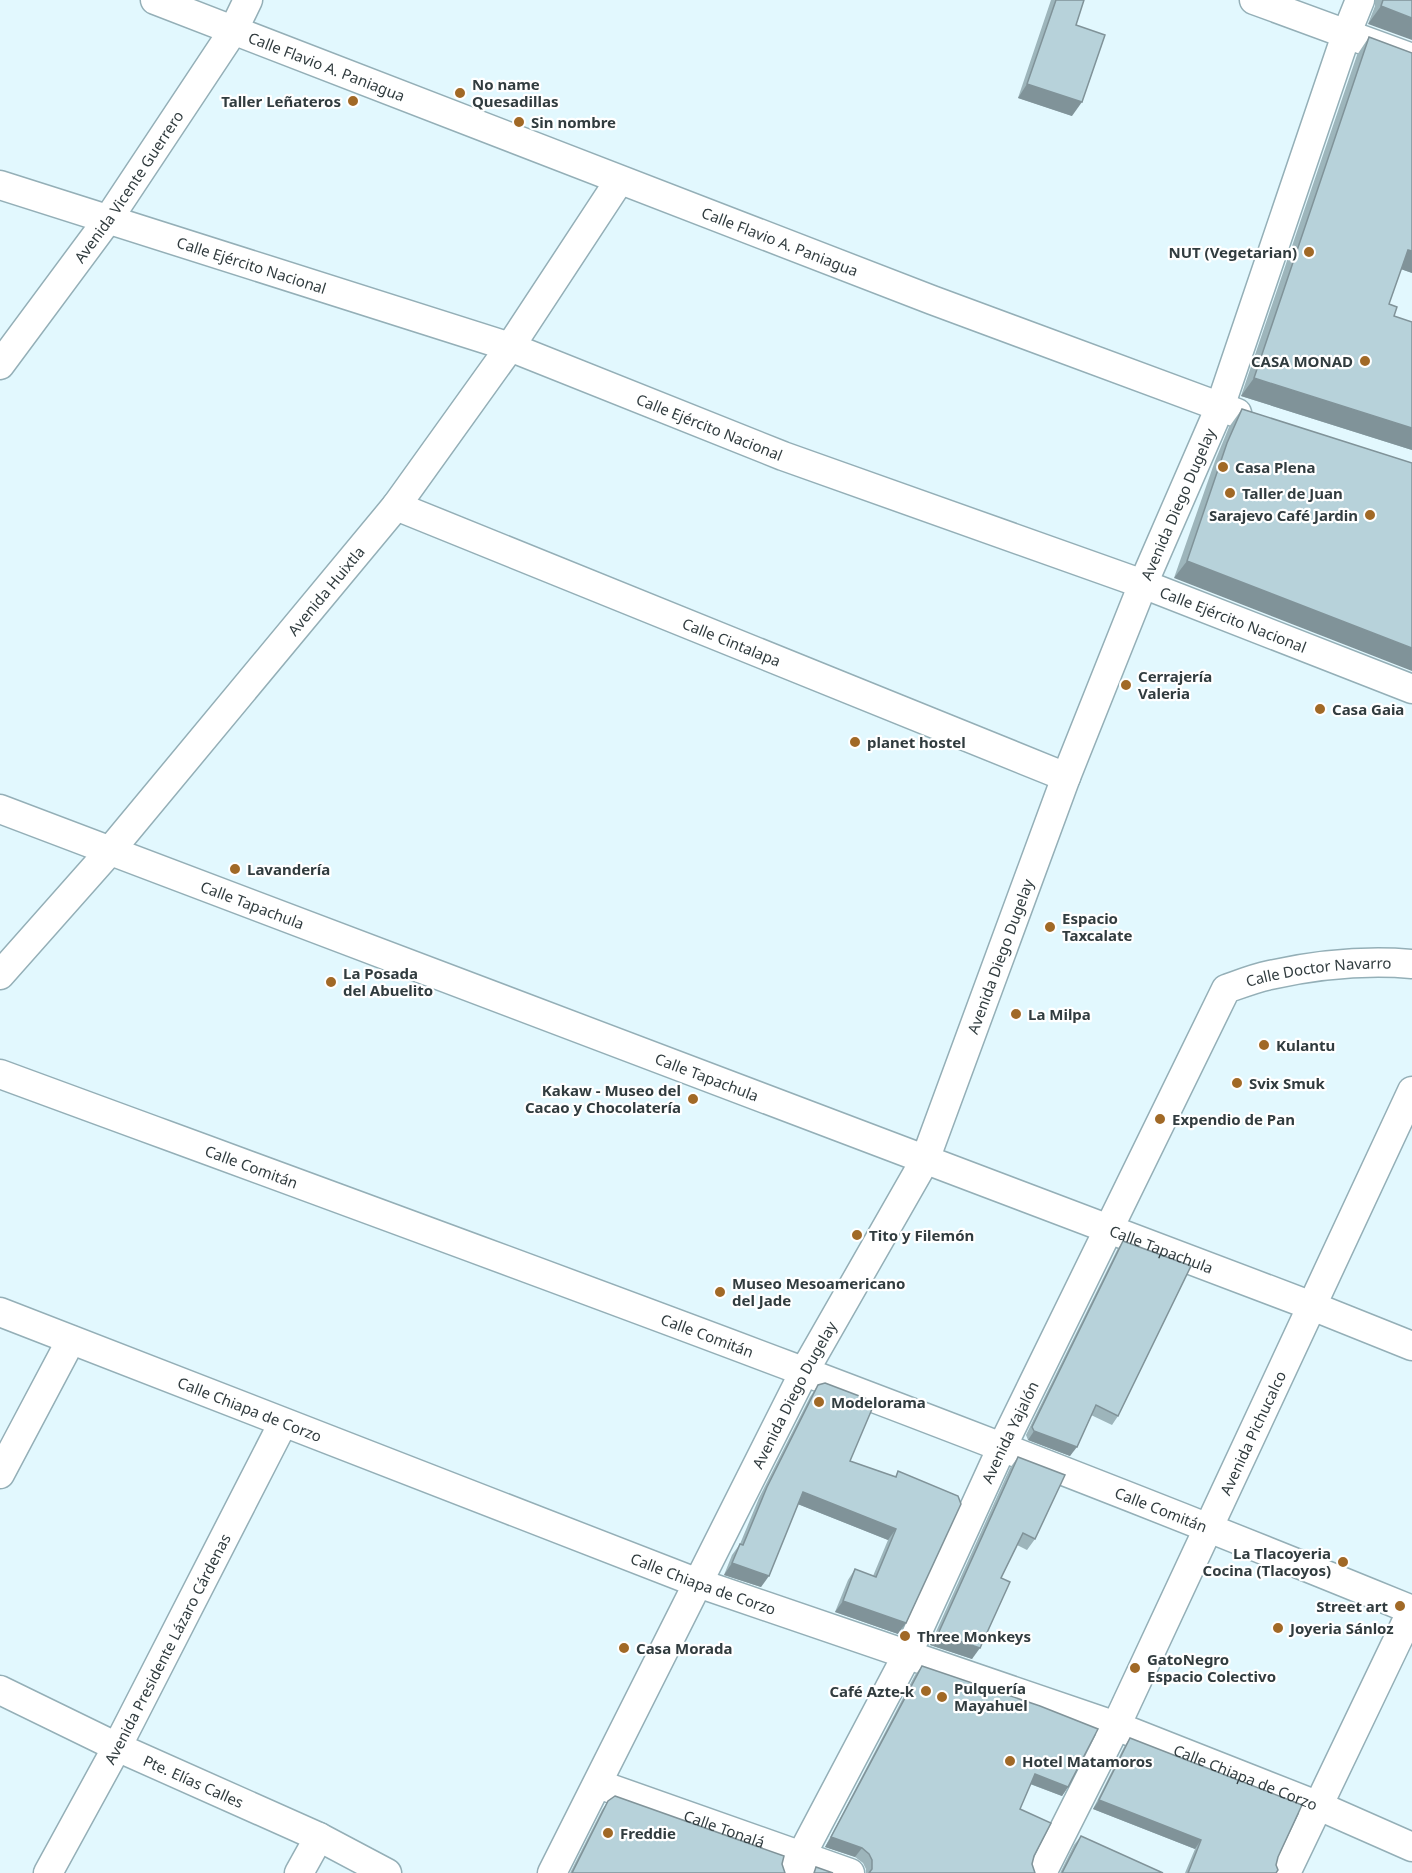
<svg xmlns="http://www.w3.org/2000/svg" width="1412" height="1873" viewBox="0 0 1412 1873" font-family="'Noto Sans',sans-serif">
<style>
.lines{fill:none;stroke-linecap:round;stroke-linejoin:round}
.minor-casing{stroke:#94afb7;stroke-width:31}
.minor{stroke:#fff;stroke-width:28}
.wall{fill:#9db5bb}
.shaded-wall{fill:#809399}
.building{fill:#b7d2da;stroke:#809399;stroke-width:1.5}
.poi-dot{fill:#a16926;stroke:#fff;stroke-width:2}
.labels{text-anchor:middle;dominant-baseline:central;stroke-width:4.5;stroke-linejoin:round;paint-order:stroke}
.street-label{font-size:15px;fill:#313c3f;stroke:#fff}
.poi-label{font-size:15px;font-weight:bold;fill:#313c3f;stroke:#fff;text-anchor:start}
</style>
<rect width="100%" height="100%" fill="#e2f8fe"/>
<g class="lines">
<g class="minor-casing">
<g id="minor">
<path id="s1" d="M155,0L932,300L1237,413"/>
<polyline points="1254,0 1412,58"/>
<path id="s2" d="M0,185L510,347L783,456L1143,584L1412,689"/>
<path id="s3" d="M0,365L109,218L233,31L248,0"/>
<path id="s4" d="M396,506L1066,777"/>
<path id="s5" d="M0,809L1312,1306L1412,1346"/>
<path id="s6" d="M0,975L109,852L396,506L510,347L619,181"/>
<path id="s7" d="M0,1074C473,1248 946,1419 1412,1610"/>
<path id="s8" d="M0,1312L698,1583L1116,1726L1319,1806L1412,1847"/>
<polyline points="0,1474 71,1340"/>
<path id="s9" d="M0,1690L117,1747L319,1837L387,1873"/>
<path id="s10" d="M598,1784L850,1873"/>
<path id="s11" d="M48,1873L117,1747L283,1423"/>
<polyline points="299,1873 319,1837"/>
<path id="s12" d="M552,1873L805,1370L925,1160L1066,777L1143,584L1220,407L1346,35L1360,0"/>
<path id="s13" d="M792,1873L907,1655L1002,1447L1226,989C1240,984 1255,978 1270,975C1316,965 1365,960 1412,964"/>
<path id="s14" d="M1042,1873L1116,1726L1412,1091"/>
<polyline points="1286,1873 1412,1610"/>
</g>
</g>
<use href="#minor" class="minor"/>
</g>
<g class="wall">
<polygon points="1051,0 1084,0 1076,25 1072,116 1018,98"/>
<polygon points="1375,0 1412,0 1368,24 1375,6"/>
<polygon points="1369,37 1412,53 1412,273 1401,269 1389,304 1394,316 1412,322 1412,450 1241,396 1357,55"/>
<polygon points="1242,409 1412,463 1174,578 1215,461 1229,427"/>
<polygon points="1123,1241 1118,1416 1112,1425 1091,1415 1070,1456 1028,1440 1026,1435 1117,1250"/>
<polygon points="818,1385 850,1461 895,1477 898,1471 898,1634 835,1612 848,1580 855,1569 873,1576 888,1540 798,1504 761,1587 724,1575 732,1555 740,1544 759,1498 810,1397"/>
<polygon points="1018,1457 1035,1539 1027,1550 1017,1545 1001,1578 972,1659 930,1645 1010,1468"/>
<polygon points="922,1666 1068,1787 1062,1796 1030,1784 1020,1809 1034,1856 1032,1864 1035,1873 866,1873 866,1869 863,1863 855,1857 825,1847 915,1675"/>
<polygon points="1130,1738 1278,1857 1276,1865 1276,1873 1185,1873 1195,1849 1093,1809 1124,1747"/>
<polygon points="608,1801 782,1864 785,1873 570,1873 602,1810"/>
<polygon points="1081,1836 1163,1873 1060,1873 1074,1845"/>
</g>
<g class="shaded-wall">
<polygon points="1381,6 1412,18 1412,40 1368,24"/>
<polygon points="1027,84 1082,102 1072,116 1018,98"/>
<polygon points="1408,250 1412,251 1412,273 1395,267"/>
<polygon points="1254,378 1412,428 1412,450 1241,396"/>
<polygon points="1187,561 1412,648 1412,671 1174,578"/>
<polygon points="1034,1431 1077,1447 1070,1456 1028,1440"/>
<polygon points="803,1492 896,1529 888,1540 795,1503"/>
<polygon points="732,1563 769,1576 761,1587 724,1575"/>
<polygon points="843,1601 906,1623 898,1634 835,1612"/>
<polygon points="938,1634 980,1648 972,1659 930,1645"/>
<polygon points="1035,1774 1068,1787 1062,1796 1028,1783"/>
<polygon points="1099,1800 1201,1840 1195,1849 1093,1809"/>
<polygon points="831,1837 862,1848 855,1857 825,1847"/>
</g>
<g class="building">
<polygon points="1056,0 1084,0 1076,25 1105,35 1082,102 1027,84"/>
<polygon points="1383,0 1412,0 1412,18 1381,6"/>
<polygon points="1369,37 1412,53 1412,251 1408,250 1389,304 1397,307 1394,316 1412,322 1412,428 1254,378"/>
<polygon points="1242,409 1412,463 1412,648 1187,561 1227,443"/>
<polygon points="1123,1241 1191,1266 1118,1416 1096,1405 1077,1447 1034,1431 1032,1427"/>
<polygon points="825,1383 875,1402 850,1461 896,1477 898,1471 958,1496 961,1504 906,1623 843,1601 855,1569 876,1577 896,1529 803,1492 769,1576 732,1563 740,1544 743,1545 767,1487 818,1385"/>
<polygon points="1018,1457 1065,1475 1035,1539 1023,1533 1001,1578 1010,1582 980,1648 938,1634"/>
<polygon points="922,1666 1040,1706 1098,1729 1068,1787 1035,1774 1020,1809 1051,1823 1034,1856 1032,1864 1035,1873 869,1873 872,1869 872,1860 869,1854 862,1848 831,1837"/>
<polygon points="1130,1738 1302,1805 1278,1857 1276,1865 1278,1870 1276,1873 1188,1873 1201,1840 1099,1800"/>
<polygon points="615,1796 784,1856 782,1864 785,1873 572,1873 608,1801"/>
<polygon points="1081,1836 1163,1873 1062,1873"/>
<polygon points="816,1867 833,1873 814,1873"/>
</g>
<g class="poi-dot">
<circle cx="460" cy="93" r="6"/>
<circle cx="353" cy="101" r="6"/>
<circle cx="519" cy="122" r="6"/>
<circle cx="1309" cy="252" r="6"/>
<circle cx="1365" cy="361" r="6"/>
<circle cx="1223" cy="467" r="6"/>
<circle cx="1230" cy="493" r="6"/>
<circle cx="1370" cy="515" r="6"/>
<circle cx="1126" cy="685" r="6"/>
<circle cx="1320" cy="709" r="6"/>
<circle cx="855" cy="742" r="6"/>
<circle cx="235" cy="869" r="6"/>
<circle cx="1050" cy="927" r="6"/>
<circle cx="331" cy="982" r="6"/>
<circle cx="1016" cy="1014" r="6"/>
<circle cx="1264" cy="1045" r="6"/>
<circle cx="1237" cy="1083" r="6"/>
<circle cx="693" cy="1099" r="6"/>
<circle cx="1160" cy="1119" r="6"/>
<circle cx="857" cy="1235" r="6"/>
<circle cx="720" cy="1292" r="6"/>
<circle cx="819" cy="1402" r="6"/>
<circle cx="1343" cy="1562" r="6"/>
<circle cx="1400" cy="1606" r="6"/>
<circle cx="1278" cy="1628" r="6"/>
<circle cx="905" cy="1636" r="6"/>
<circle cx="624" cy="1648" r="6"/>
<circle cx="1135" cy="1668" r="6"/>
<circle cx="926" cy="1691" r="6"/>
<circle cx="942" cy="1697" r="6"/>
<circle cx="1010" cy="1761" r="6"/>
<circle cx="608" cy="1833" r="6"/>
</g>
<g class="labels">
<g class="street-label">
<text stroke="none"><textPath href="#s1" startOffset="184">Calle Flavio A. Paniagua</textPath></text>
<text stroke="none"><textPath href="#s3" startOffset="220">Avenida Vicente Guerrero</textPath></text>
<text stroke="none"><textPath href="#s1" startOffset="670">Calle Flavio A. Paniagua</textPath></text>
<text stroke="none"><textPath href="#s2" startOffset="264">Calle Ejército Nacional</textPath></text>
<text stroke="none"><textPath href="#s2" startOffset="750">Calle Ejército Nacional</textPath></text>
<text stroke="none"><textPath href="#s12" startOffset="1508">Avenida Diego Dugelay</textPath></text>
<text stroke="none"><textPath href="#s6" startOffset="504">Avenida Huixtla</textPath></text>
<text stroke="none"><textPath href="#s2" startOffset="1308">Calle Ejército Nacional</textPath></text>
<text stroke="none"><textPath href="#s4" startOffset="362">Calle Cintalapa</textPath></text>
<text stroke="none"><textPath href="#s5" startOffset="270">Calle Tapachula</textPath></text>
<text stroke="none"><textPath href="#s12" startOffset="1022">Avenida Diego Dugelay</textPath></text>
<text stroke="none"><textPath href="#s13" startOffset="1080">Calle Doctor Navarro</textPath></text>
<text stroke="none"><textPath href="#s5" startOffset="756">Calle Tapachula</textPath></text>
<text stroke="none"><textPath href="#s7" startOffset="268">Calle Comitán</textPath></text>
<text stroke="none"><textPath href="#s5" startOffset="1242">Calle Tapachula</textPath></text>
<text stroke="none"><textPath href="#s7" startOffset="754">Calle Comitán</textPath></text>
<text stroke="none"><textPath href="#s12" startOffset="536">Avenida Diego Dugelay</textPath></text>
<text stroke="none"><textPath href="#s8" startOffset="268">Calle Chiapa de Corzo</textPath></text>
<text stroke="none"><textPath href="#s13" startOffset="492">Avenida Yajalón</textPath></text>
<text stroke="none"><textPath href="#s14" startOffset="488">Avenida Pichucalco</textPath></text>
<text stroke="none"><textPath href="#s7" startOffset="1240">Calle Comitán</textPath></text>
<text stroke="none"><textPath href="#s8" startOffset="754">Calle Chiapa de Corzo</textPath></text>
<text stroke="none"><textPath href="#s11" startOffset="254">Avenida Presidente Lázaro Cárdenas</textPath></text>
<text stroke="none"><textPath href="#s8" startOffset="1330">Calle Chiapa de Corzo</textPath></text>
<text stroke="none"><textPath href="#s9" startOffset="214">Pte. Elías Calles</textPath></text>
<text stroke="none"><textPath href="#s10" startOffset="134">Calle Tonalá</textPath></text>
</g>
<g class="poi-label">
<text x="472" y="84">No name<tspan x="472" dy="17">Quesadillas</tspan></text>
<text x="341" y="101" text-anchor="end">Taller Leñateros</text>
<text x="531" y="122">Sin nombre</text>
<text x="1297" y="252" text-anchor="end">NUT (Vegetarian)</text>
<text x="1353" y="361" text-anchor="end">CASA MONAD</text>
<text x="1235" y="467">Casa Plena</text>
<text x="1242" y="493">Taller de Juan</text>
<text x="1358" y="515" text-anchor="end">Sarajevo Café Jardin</text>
<text x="1138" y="676">Cerrajería<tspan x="1138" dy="17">Valeria</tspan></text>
<text x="1332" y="709">Casa Gaia</text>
<text x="867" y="742">planet hostel</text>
<text x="247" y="869">Lavandería</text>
<text x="1062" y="918">Espacio<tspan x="1062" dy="17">Taxcalate</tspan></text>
<text x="343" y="973">La Posada<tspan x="343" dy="17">del Abuelito</tspan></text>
<text x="1028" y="1014">La Milpa</text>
<text x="1276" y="1045">Kulantu</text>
<text x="1249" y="1083">Svix Smuk</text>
<text x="681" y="1090" text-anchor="end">Kakaw - Museo del<tspan x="681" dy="17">Cacao y Chocolatería</tspan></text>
<text x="1172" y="1119">Expendio de Pan</text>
<text x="869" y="1235">Tito y Filemón</text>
<text x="732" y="1283">Museo Mesoamericano<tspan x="732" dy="17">del Jade</tspan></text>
<text x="831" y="1402">Modelorama</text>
<text x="1331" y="1553" text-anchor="end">La Tlacoyeria<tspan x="1331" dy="17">Cocina (Tlacoyos)</tspan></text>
<text x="1388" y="1606" text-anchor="end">Street art</text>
<text x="1290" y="1628">Joyeria Sánloz</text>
<text x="917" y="1636">Three Monkeys</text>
<text x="636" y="1648">Casa Morada</text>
<text x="1147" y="1659">GatoNegro<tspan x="1147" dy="17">Espacio Colectivo</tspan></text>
<text x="954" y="1688">Pulquería<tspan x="954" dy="17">Mayahuel</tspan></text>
<text x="914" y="1691" text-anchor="end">Café Azte-k</text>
<text x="1022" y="1761">Hotel Matamoros</text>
<text x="620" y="1833">Freddie</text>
</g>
</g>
</svg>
